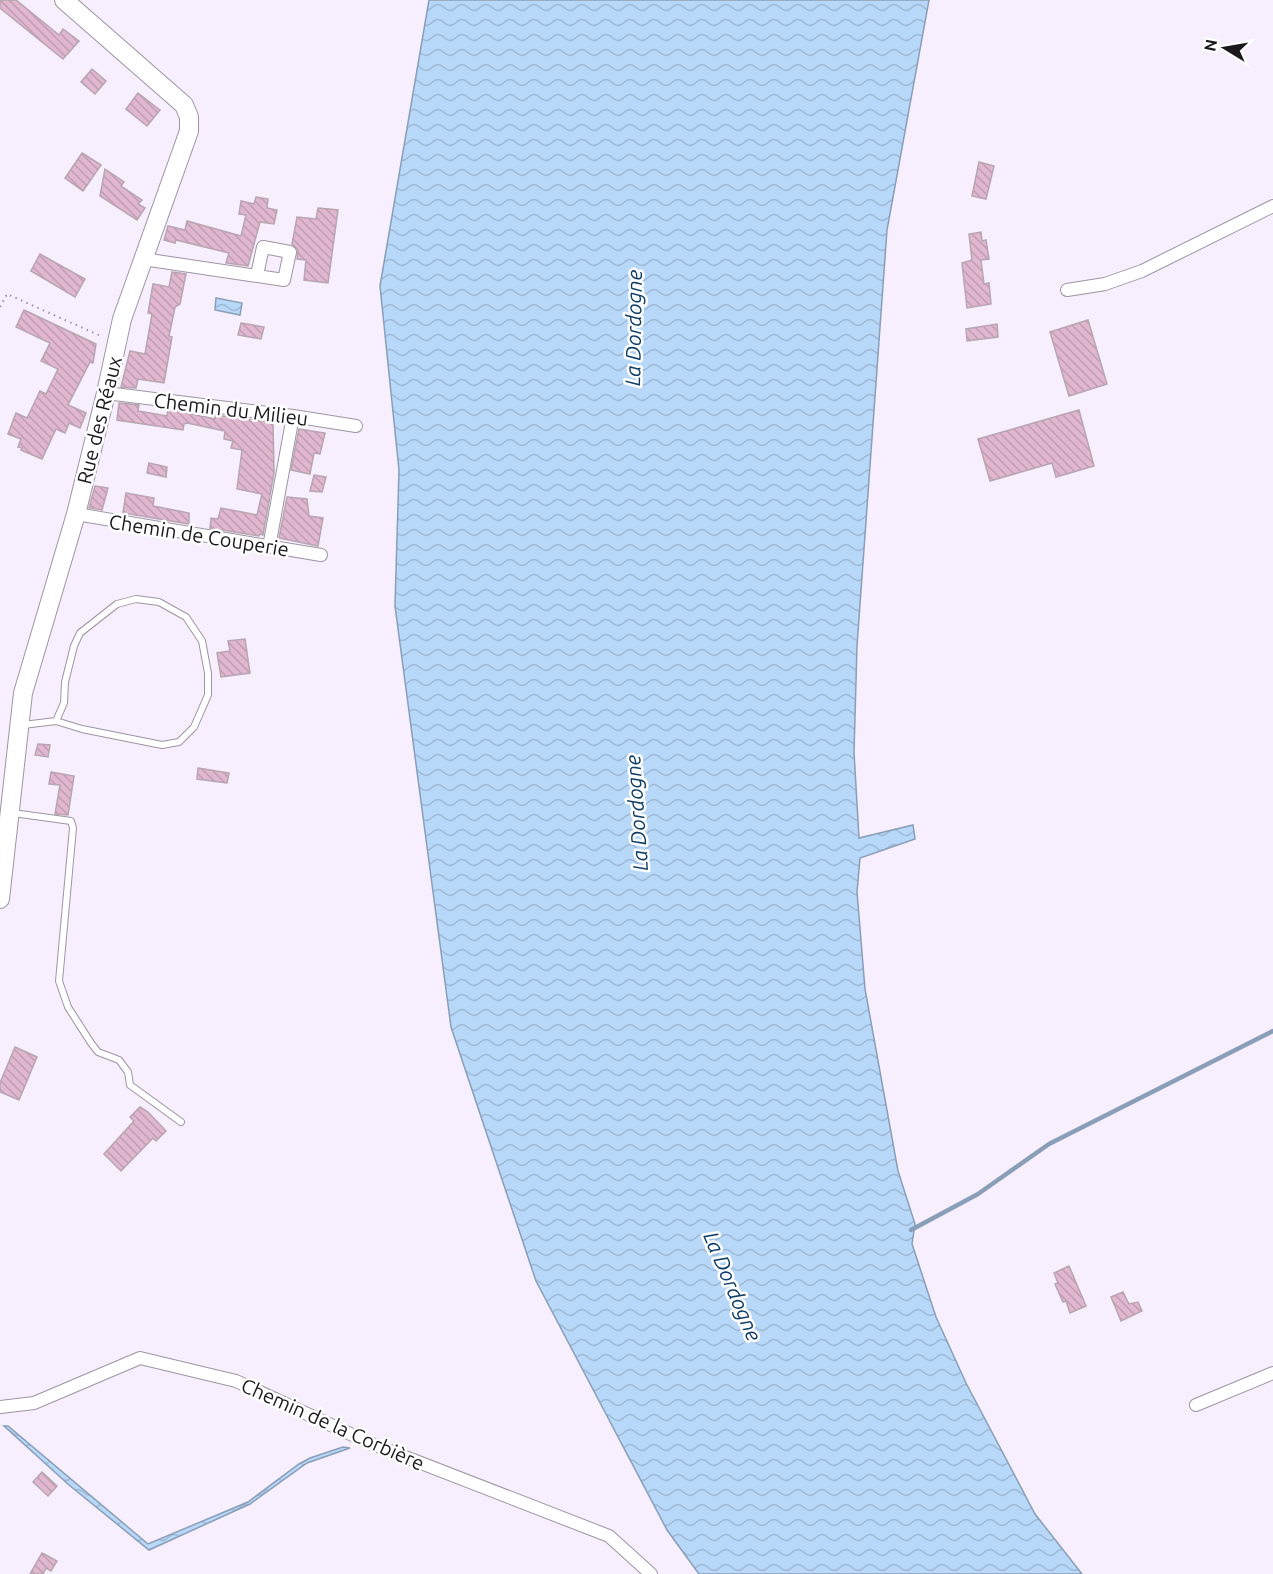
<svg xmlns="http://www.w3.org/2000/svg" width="1273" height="1574" viewBox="0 0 1273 1574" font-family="Ubuntu,sans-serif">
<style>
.water{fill:url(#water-waves);stroke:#899eb7;stroke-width:1.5}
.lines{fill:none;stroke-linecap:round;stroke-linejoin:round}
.stream{stroke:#899eb7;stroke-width:4.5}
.building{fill:url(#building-back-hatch);stroke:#b7a5af;stroke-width:1.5}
.lane-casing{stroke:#9e95a4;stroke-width:8}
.street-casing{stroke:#9e95a4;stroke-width:14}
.secondary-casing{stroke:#9e95a4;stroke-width:20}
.path{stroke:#99939e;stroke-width:2;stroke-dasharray:1.5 4.5;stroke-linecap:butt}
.lane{stroke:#fff;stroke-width:6}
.street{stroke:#fff;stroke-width:12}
.secondary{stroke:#fff;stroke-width:18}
.labels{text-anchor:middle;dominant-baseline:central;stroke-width:5;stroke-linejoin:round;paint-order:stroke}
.street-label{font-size:20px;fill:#1b181d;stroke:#fff}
.water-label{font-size:21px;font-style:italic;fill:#0f3e68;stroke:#fff}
</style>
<defs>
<pattern id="water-waves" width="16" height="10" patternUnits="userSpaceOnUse" patternTransform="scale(1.5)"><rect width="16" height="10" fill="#b8d8f9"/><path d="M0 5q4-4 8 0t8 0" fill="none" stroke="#9eb9d5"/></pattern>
<pattern id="building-back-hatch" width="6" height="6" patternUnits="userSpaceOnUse" patternTransform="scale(1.5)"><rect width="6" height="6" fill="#e1b7d0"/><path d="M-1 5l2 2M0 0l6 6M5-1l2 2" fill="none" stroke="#c09db2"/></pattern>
</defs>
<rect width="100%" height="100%" fill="#f7eefe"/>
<g class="water">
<polygon points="429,0 929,0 887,230 857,646 854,752 859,838 913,825 915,839 860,858 857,892 865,989 898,1171 915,1224 912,1244 936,1317 966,1383 1035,1514 1082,1574 699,1574 667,1530 536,1281 451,1027 395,606 399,470 380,286"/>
<polygon points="216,298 242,303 240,315 215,310"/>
<polygon points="4,1426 8,1426 148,1544 248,1502 299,1464 310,1458 343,1447 350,1448 307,1463 250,1504 149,1550 69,1485"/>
</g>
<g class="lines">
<polyline class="stream" points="911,1230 978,1194 1049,1144 1273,1031"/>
</g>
<g class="building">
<polygon points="0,0 16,0 59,35 63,29 79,41 63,59 0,8"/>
<polygon points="92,69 106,81 95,94 81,82"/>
<polygon points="138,93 160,110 147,126 126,109"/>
<polygon points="82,153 101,165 83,191 65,178"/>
<polygon points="979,162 994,166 986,199 972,196"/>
<polygon points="105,169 124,182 121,186 142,200 138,204 145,208 137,220 100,196"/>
<polygon points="256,197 268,199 267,208 277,210 274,224 260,222 248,266 226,263 229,253 176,240 175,243 164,240 168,226 185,230 187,221 241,236 246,215 239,214 241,201 254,204"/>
<polygon points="318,208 338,210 328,283 304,280 306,260 297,259 298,250 292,244 297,217 316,219"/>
<polygon points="981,232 982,241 986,240 989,259 981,260 984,284 989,283 991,304 967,308 962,263 972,260 969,234"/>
<polygon points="40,254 85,279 75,297 31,271"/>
<polygon points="172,272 186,274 180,304 175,307 169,336 172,337 164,383 138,379 136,388 121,387 130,351 145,354 152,314 148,313 153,284 169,287"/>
<polygon points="24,310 96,344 93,363 90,362 68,405 86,413 80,428 69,423 65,433 56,429 42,459 21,450 22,448 18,447 21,439 8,434 16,413 27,418 40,391 46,394 58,369 41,361 50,343 16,327"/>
<polygon points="1088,320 1107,384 1069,396 1050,332"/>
<polygon points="241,323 264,327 261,339 238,335"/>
<polygon points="997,324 998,337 967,341 966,329"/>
<polygon points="119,403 139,405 138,411 167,416 168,409 215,419 215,415 273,422 274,473 263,535 260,534 259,536 210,528 211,518 218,519 221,508 257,515 262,494 237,489 242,450 231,448 233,441 224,439 225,431 187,423 184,424 183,430 117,420"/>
<polygon points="1079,410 1094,466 1056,477 1052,463 990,481 978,439"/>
<polygon points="299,429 325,433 320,454 314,453 310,474 291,470"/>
<polygon points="149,463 167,467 166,477 147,473"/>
<polygon points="314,475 326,477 322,492 310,491"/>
<polygon points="95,486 108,488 102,510 89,508"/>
<polygon points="126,493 154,498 153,506 189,513 189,524 123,513"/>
<polygon points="287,497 307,499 309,516 323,518 318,546 279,538"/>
<polygon points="245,639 250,673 221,677 217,653 230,651 228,641"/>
<polygon points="38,744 50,745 48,757 35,755"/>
<polygon points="198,768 229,773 227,783 197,779"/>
<polygon points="51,772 74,776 68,815 55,814 60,785 49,784"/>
<polygon points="15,1047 37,1057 19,1100 0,1092 0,1083"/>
<polygon points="140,1107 148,1112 166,1131 156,1141 153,1138 121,1171 104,1154 134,1121 130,1117"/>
<polygon points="1069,1266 1086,1306 1070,1313 1066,1301 1063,1302 1055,1284 1058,1283 1054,1273"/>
<polygon points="1123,1292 1129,1304 1138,1302 1142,1311 1121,1321 1111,1297"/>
<polygon points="42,1472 57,1486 48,1496 33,1482"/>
<polygon points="42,1553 57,1561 51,1571 46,1568 43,1574 30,1574"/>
</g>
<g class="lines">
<g class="lane-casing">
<g id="lane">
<polyline points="23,725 56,721 82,729 162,745 179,742 194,727 208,695 208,673 202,641 186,617 159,602 136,599 117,604 80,633 74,646 65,682 64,703 56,721"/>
<polyline points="13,813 71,821 73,828 59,981 68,1007 91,1043 98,1052 119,1060 128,1072 130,1085 181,1122"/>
</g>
</g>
<g class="street-casing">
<g id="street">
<polyline points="143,259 284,280 290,252 263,247 257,275"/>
<polyline points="1067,290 1105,284 1142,271 1273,206"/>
<polyline points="106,393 293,416 356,426"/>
<polyline points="76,514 321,555"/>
<polyline points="269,547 293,416"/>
<polyline points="1196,1405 1273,1373"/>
<polyline points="0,1407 34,1403 140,1358 236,1381 372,1444 609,1536 651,1574"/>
</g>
</g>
<g class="secondary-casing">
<polyline id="secondary" points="0,899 23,693 76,514 106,393 122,319 189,131 189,117 184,105 64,0"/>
</g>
<polyline class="path" points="0,307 7,294 103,337"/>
<use href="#lane" class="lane"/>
<use href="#street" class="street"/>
<use href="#secondary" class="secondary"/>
</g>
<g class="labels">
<g class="street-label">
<text transform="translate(231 409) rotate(7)">Chemin du Milieu</text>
<text transform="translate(99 420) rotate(-76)">Rue des Réaux</text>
<text transform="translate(199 535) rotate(9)">Chemin de Couperie</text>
<text transform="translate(333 1424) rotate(24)">Chemin de la Corbière</text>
</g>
<g class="water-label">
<text transform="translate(633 328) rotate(-89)">La Dordogne</text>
<text transform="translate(636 813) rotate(-94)">La Dordogne</text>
<text transform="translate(733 1286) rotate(67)">La Dordogne</text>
</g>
</g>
<g transform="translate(1225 48) rotate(281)" stroke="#ffffff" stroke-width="4.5" paint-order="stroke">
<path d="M0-4.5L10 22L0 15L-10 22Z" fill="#1b181d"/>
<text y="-9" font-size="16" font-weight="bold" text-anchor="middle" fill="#1b181d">N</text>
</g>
</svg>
